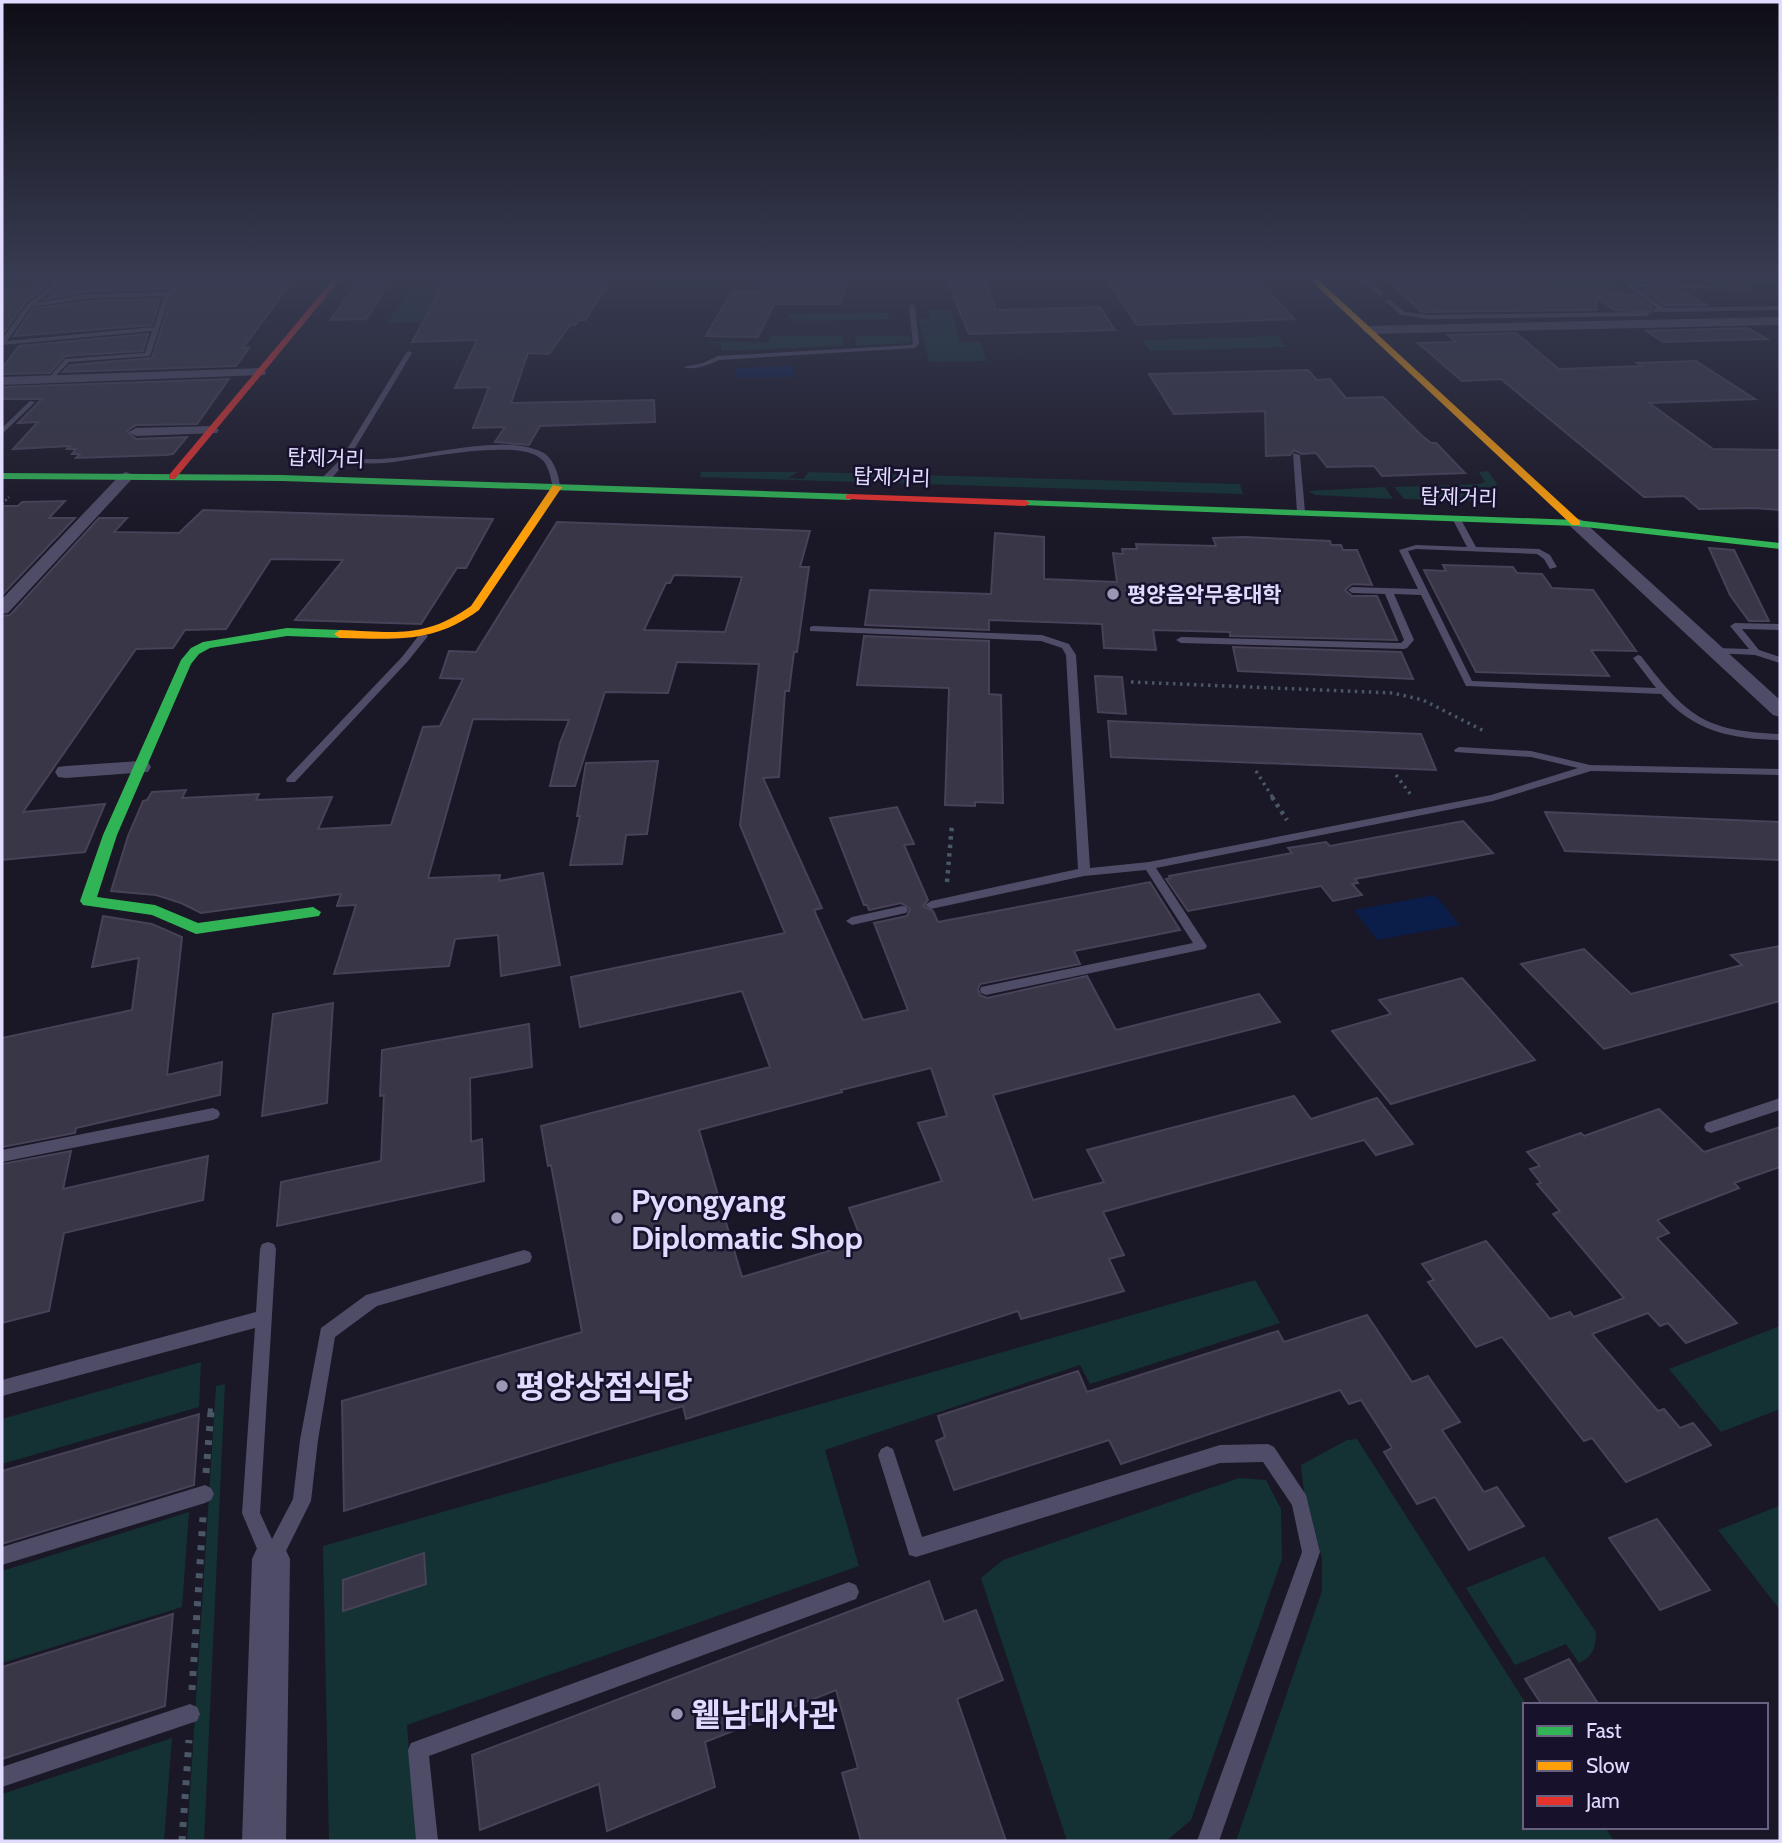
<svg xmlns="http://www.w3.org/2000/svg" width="1782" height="1843" viewBox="0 0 1782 1843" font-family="Cabin,'Noto Sans KR',sans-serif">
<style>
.green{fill:#143234}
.water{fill:#0b1d49}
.building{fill:#393647;stroke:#474258;stroke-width:2;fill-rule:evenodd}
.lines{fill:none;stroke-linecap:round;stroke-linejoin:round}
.path-far4{stroke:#495767;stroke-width:2.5;stroke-dasharray:2 2.5;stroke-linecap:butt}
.path-far3{stroke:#495767;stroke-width:3.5;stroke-dasharray:2.5 4.5;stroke-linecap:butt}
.path-far2{stroke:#495767;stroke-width:4.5;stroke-dasharray:3.5 5;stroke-linecap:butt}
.path-far1{stroke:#495767;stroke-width:5;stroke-dasharray:4.5 7;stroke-linecap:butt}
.path{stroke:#495767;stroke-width:7;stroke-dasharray:5 9;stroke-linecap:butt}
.lane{fill:#4f4c67;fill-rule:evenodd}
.street{fill:#4f4c67;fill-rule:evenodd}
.fast{fill:#30b455;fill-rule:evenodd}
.slow{fill:#ff9f0a;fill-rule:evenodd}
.jam{fill:#e5322d;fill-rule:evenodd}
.poi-dot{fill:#9b97b3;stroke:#17112c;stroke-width:2.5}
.labels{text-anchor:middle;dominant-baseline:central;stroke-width:5;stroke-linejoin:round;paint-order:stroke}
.far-street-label{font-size:21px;fill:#e1dcff;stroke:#17112c}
.far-poi-label{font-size:21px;font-weight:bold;fill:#e1dcff;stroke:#17112c;text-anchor:start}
.near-poi-label{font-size:32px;font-weight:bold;fill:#e1dcff;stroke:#17112c;text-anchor:start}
</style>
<rect width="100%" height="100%" fill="#1a1726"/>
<g class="green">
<polygon points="655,275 729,275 724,283 661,282 652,279"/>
<path d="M1469,275H1780V284L1613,283L1623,292C1572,291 1519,287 1469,275Z"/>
<polygon points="516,286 499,320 387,323 411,288"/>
<polygon points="951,309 960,342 981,342 987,361 929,362 919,319 930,319 928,310"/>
<polygon points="888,313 889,319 796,321 787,315"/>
<polygon points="771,336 843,336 843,346 721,351 721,345 706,341 768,343"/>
<polygon points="855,336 910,336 911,343 856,346"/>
<polygon points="1277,336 1287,347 1150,351 1142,340"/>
<polygon points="1488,471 1497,484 1491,493 1480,501 1404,499 1394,487 1480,484 1485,482 1479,472"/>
<polygon points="701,472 798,472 788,478 803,479 809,472 1240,484 1243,494 700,477"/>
<polygon points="1385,487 1393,499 1316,495 1308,491"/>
<polygon points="1255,1280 1280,1323 1090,1384 1080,1365 825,1450 859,1566 407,1725 416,1841 329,1841 323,1546"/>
<polygon points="1780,1326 1780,1409 1721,1432 1669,1369"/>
<polygon points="201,1362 199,1407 2,1464 2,1419"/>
<polygon points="225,1384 204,1841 187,1841 216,1386"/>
<polygon points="1357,1439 1527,1705 1525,1705 1525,1827 1605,1827 1614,1841 1236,1841 1322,1591 1322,1558 1304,1492 1301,1465 1347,1440"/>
<polygon points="1239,1478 1266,1480 1281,1509 1282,1559 1191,1820 1166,1841 1067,1841 981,1578 1003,1560"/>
<polygon points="1779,1506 1780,1508 1780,1610 1718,1530"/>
<polygon points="189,1512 182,1607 2,1663 2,1571"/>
<path d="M1544,1556L1596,1632C1596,1648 1593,1656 1579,1663L1566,1644L1515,1665L1466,1588Z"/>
<polygon points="172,1738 164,1841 2,1841 2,1794"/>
</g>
<g class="water">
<polygon points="793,366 793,377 735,378 736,368"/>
<polygon points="1435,895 1460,925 1377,940 1354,910"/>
</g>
<g class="building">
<polygon points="132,275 184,275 167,289 89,291 46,299 71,278"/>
<polygon points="196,275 297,275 243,348 249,348 236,366 63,372 70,365 152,358 171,299"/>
<polygon points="364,275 394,275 366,319 330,320"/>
<polygon points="573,275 572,277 613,278 585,320 579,320 575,325 570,325 549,354 528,353 511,403 654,400 655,422 540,426 529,445 495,442 505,427 473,428 489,387 455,388 477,340 412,342 448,276"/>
<polygon points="782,275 847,275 841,304 774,304 758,337 706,336 732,291 760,292 766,277 781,278"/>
<polygon points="947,275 983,275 996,310 1100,307 1115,330 969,334 955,301"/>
<polygon points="1104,275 1254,275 1294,319 1137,325"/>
<polygon points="1415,275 1459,275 1493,283 1635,295 1652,307 1650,312 1614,310 1597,298 1596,310 1422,312 1385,278 1419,278"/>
<polygon points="45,287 25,303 2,335 2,290"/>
<polygon points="1643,290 1682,290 1707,305 1665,305"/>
<polygon points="160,299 152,325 14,336 32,309 89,301"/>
<polygon points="1748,328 1767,339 1663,342 1646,331"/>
<polygon points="1516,333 1559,369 1642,366 1637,363 1696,361 1755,399 1649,403 1713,449 1780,450 1780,510 1754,508 1699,509 1684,496 1644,497 1501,379 1462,381 1418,343 1455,342 1448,335"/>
<polygon points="148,334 143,351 65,356 50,373 2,374 2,368 19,346"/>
<polygon points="1308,370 1317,380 1330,379 1346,398 1383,397 1420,434 1431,443 1436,443 1465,473 1382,476 1374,466 1327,467 1316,453 1302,454 1294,450 1290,455 1266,456 1265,411 1174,414 1149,374"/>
<polygon points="229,379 197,424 136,425 127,431 136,439 187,437 173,454 165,455 76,458 80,454 72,454 76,449 67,449 70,446 13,449 38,422 18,423 42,399 2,399 2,387"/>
<polygon points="65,501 49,518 75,518 2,595 2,506 18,506 22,502"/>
<polygon points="203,510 493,519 466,568 457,568 421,624 295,620 343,560 271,559 226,629 185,630 173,648 136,649 23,812 105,804 85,852 2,860 2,616 10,615 99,518 127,518 114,532 179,533"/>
<path d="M557,522L810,531L800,567H809L797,652H794L789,691H785L779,777L763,778L822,908L814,910L863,1020L908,1010L874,923L907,916L910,909L901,903L869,910L867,905H864L830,818L897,807L914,844L904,845L928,900L923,906L933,911L938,922L1150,882L1180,930L1074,951L1080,964L980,984L978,989L980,995L987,998L1087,976L1116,1030L1259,994L1280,1022L993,1095L1033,1200L1104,1182L1087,1150L1294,1096L1311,1119L1377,1098L1413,1144L1376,1155L1364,1140L1103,1212L1124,1255L1109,1259L1124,1291L1021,1319L1018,1311L686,1419L683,1406L344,1511L342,1401L582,1332L551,1165L548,1166L541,1126L770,1067L742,991L580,1027L571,977L785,933L740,825L759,664L677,662L668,693L605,692L575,786H550L560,743L569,720L473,719L428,878L500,875L499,881L543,873L560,965L501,976L498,935L455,939L449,966L334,974L356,905L337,906L341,894L201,913L181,903L156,895L111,891L128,836L143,801L147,800L152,792L186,790L182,798L259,794L256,800L332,797L318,829L391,825L423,727L440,726L463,679L440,678L449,651L476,652ZM674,575L742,577L725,632L644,630L666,583H670ZM931,1068L947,1116L918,1123L942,1181L849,1208L862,1241L742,1277L699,1130L842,1092L841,1090Z"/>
<polygon points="995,533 1044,537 1044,579 1117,582 1113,553 1123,554 1122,549 1137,549 1136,544 1216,546 1213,538 1244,537 1330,541 1331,545 1341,545 1343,550 1357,550 1372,585 1352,584 1345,590 1352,596 1377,596 1397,640 1230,636 1230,632 1153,630 1156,650 1104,648 1102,624 989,620 989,630 865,625 870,590 991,594"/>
<polygon points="1709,548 1734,550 1769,621 1749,621 1730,595"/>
<polygon points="1443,565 1513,567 1517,573 1542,574 1552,588 1593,590 1636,651 1591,650 1609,676 1476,672 1424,570 1446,571"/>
<polygon points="864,636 989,641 989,694 1001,695 1003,803 975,802 975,806 945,805 949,688 857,685"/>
<polygon points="1233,647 1401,652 1413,679 1238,671"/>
<polygon points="1095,676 1122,677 1126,714 1098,712"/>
<polygon points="1108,721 1421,734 1436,770 1111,757"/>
<polygon points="658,761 647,834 626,835 622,864 570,865 580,816 577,816 586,763"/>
<polygon points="1545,812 1780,822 1780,860 1565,851"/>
<polygon points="1463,821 1493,853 1355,879 1358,883 1352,884 1362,895 1333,901 1321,886 1188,911 1166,879 1170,878 1169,876 1292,853 1288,848 1326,842 1330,846"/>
<polygon points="103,916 152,924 182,937 167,1075 222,1062 220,1095 76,1128 75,1133 2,1147 2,1038 132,1010 139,958 92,967"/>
<polygon points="1780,946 1780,1001 1604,1049 1521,964 1584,949 1631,994 1742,965 1731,955"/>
<polygon points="1462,978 1535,1060 1391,1104 1332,1031 1391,1014 1379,1000"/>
<polygon points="333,1003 327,1103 262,1116 273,1014"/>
<polygon points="529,1024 532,1067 470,1078 471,1142 482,1139 484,1181 277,1226 281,1182 381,1161 384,1095 380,1096 382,1050"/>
<polygon points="1659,1109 1704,1152 1780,1127 1780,1167 1734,1183 1739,1188 1657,1220 1669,1233 1657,1238 1737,1323 1686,1343 1668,1323 1660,1326 1648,1313 1592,1334 1658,1411 1664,1409 1680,1428 1693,1423 1711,1445 1626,1482 1592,1438 1584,1441 1502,1337 1476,1347 1428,1282 1434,1280 1422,1264 1486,1241 1550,1319 1570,1312 1574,1317 1624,1298 1553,1214 1560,1211 1537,1184 1541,1183 1530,1169 1540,1166 1527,1152 1581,1133 1584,1136"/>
<polygon points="71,1151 63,1189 208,1156 203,1200 64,1233 49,1311 2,1323 2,1164"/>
<polygon points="1367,1315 1412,1382 1428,1376 1460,1422 1442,1430 1484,1492 1497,1487 1524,1526 1469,1550 1435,1497 1417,1504 1384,1452 1392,1448 1361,1400 1349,1404 1340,1390 1121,1464 1109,1440 954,1490 936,1441 945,1437 938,1416 1078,1371 1087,1392 1278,1331 1284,1342"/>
<polygon points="199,1414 194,1485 2,1544 2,1471"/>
<polygon points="1657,1519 1710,1590 1660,1610 1609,1538"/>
<polygon points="424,1553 426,1584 343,1611 343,1580"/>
<polygon points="929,1581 944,1622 976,1610 1003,1680 957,1699 1006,1841 861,1841 842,1773 858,1768 836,1690 705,1742 715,1787 607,1831 599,1784 480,1830 472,1755"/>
<polygon points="173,1614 165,1706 2,1759 2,1667"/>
<polygon points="1569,1659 1599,1705 1542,1705 1525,1679"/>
</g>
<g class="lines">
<polyline class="path-far4" points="2,504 9,497"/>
<g class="path-far3">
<polyline points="1131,682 1393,693 1423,700 1486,732"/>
<polyline points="1256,771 1273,798"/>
<polyline points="1396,775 1411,795"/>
</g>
<g class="path-far2">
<polyline points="1272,797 1287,820"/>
<polyline points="947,882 952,824"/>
</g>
<polyline class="path-far1" points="210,1413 211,1404"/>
<g class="path">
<polyline points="206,1473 211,1411"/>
<polyline points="192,1690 203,1517"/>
<polyline points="182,1841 189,1740"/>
</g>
<g class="lane">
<path d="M65,275H71L36,303L89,294L168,292L188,275H194L169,298L150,356L69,362L51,381L48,379L65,359L145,353L152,331L2,345V339L27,305ZM164,296L154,327L7,341L31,307L89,298Z"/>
<polygon points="1355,275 1360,275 1383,293 1383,295 1379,295"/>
<polygon points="1627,284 1750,286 1752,289 1635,287 1664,308 1780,306 1780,310 1655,312 1652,310 1657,308 1627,286"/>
<polygon points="1386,300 1390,300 1405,312 1428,315 1646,312 1649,314 1646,316 1428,319 1401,315 1386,302"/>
<path d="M912,304L915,306L919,344L915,348L719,360C708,365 695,371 683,367L703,363L718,356L911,345L913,344L909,306Z"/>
<path d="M409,351L412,353L349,458C360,459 371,459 381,459C426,457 501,433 542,452C554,458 560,477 560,489L553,487C550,477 549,464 540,458C514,438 418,460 384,463C371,464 358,463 346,462L329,481H323V477L341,459L406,353Z"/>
<polygon points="30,401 35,402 2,434 2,428"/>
<polygon points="1293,453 1300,455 1305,512 1301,514 1297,512"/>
<path d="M1453,516H1459L1476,547L1539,549L1550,555L1557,567L1550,569L1544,559L1537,554L1416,549L1408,551L1472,681L1656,688L1633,658L1638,655L1641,656C1687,716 1703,731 1780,734V740C1732,739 1694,732 1661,694L1466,686L1421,595L1394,594L1414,640L1407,648L1404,649L1181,643L1176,640L1181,637L1401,643L1404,640L1385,594L1352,593L1348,590L1352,587L1418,589L1399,550L1416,545L1467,547L1452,518Z"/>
<polygon points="1735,623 1780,624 1780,630 1742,629 1759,650 1780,657 1780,663 1755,655 1712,653 1710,651 1715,648 1749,649 1730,626"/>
<polygon points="813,626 1042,635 1069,644 1076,655 1090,868 1149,862 1491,795 1578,768 1531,757 1455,752 1454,750 1459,747 1531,751 1590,765 1780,769 1780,775 1591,771 1493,801 1156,868 1205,943 1207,946 1205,949 986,995 981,993 980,990 981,987 1193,943 1146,870 1084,876 931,909 925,905 931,901 1078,869 1066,655 1062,648 1041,641 810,631 810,627"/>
<polygon points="423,633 428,636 408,661 295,782 287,782 286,780 287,778 402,657 420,634"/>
<polygon points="902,906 906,907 908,910 906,913 852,925 846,921 852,917"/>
<polygon points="1780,1098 1780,1110 1711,1133 1706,1131 1704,1127 1706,1123"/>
<polygon points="213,1108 218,1110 220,1114 218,1118 213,1120 2,1162 2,1150"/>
<polygon points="268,1242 274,1244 276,1249 260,1513 272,1539 293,1499 300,1440 321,1328 366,1295 524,1250 530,1252 532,1257 530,1262 524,1264 377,1306 335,1337 318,1440 311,1501 280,1563 273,1565 263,1563 242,1513 255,1328 2,1396 2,1380 256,1312 260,1249 262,1244"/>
<polygon points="1268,1444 1274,1447 1306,1495 1320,1552 1219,1841 1197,1841 1302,1552 1292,1505 1263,1462 1220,1463 916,1557 909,1555 907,1548 878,1455 881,1449 887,1446 893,1449 922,1537 1220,1445"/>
<polygon points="205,1485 211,1488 214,1494 211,1500 205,1503 2,1565 2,1547"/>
<polygon points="849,1582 856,1585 859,1592 856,1599 429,1756 438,1841 416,1841 408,1750 411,1743"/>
<polygon points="190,1704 197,1707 200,1714 197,1721 2,1787 2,1767"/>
</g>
<g class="street">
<polygon points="1780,317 1780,325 1368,334 1362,330 1368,326"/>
<polygon points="260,368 266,372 265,375 2,385 2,377"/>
<polygon points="212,426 219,430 217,433 136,436 129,432 136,428"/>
<polygon points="126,472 131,474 134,477 131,480 8,613 2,614 2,599 121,474"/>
<polygon points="1576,518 1582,520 1780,700 1780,717 1773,715 1570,526 1568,523"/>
<polygon points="140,761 148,762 151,767 148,772 66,778 58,777 55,772 58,767 66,766"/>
<polygon points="271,1540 284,1546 290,1559 286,1841 242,1841 252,1559 258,1546"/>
</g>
<g class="fast">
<polygon points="2,473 282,475 850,494 855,497 850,500 282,481 2,479"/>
<polygon points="1025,500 1576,520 1780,543 1780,549 1576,526 1021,505 1020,503"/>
<polygon points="287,628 340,630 346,634 340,638 287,636 210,648 199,654 191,664 117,835 97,897 155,905 198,923 313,907 321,912 319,916 196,934 152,915 83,905 80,901 103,835 181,660 191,648 203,642"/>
</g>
<g class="slow">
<polygon points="1305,275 1313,275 1580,521 1580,525 1572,525"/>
<path d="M553,485L562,487L479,610C433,644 394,639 340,638L334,634L340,630C394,632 425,639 471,606Z"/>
</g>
<g class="jam">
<polygon points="337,275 344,275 175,479 169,479 169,475"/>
<polygon points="850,494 1025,500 1030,503 1025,506 846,499 846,495"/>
</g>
</g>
<linearGradient id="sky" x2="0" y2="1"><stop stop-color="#0e0d15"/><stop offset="0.52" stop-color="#383c52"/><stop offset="1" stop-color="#383c52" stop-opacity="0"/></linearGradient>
<rect width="1782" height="533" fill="url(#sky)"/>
<g class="poi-dot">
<circle cx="1113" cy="594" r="7"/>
<circle cx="617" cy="1218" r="7"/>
<circle cx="502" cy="1386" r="7"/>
<circle cx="677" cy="1714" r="7"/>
</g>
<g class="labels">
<g class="far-street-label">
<text transform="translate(326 458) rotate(2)">탑제거리</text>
<text transform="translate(892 477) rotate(2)">탑제거리</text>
<text transform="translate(1459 497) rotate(2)">탑제거리</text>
</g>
<g class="far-poi-label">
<text x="1127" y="594">평양음악무용대학</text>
</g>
<g class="near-poi-label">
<text x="631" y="1200">Pyongyang<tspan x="631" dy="37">Diplomatic Shop</tspan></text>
<text x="516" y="1386">평양상점식당</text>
<text x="691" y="1714">윁남대사관</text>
</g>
</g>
<rect width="1782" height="1843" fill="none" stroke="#e1dcff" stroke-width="7"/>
<rect x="1523" y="1703" width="245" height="126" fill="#17112c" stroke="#686280" stroke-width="2"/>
<rect x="1537" y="1726" width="35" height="10" fill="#30b455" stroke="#686280" stroke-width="2"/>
<text x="1586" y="1738" font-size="21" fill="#e1dcff">Fast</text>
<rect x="1537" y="1761" width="35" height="10" fill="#ff9f0a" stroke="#686280" stroke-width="2"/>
<text x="1586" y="1773" font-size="21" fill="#e1dcff">Slow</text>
<rect x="1537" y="1796" width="35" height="10" fill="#e5322d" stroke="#686280" stroke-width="2"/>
<text x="1586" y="1808" font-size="21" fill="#e1dcff">Jam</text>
</svg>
